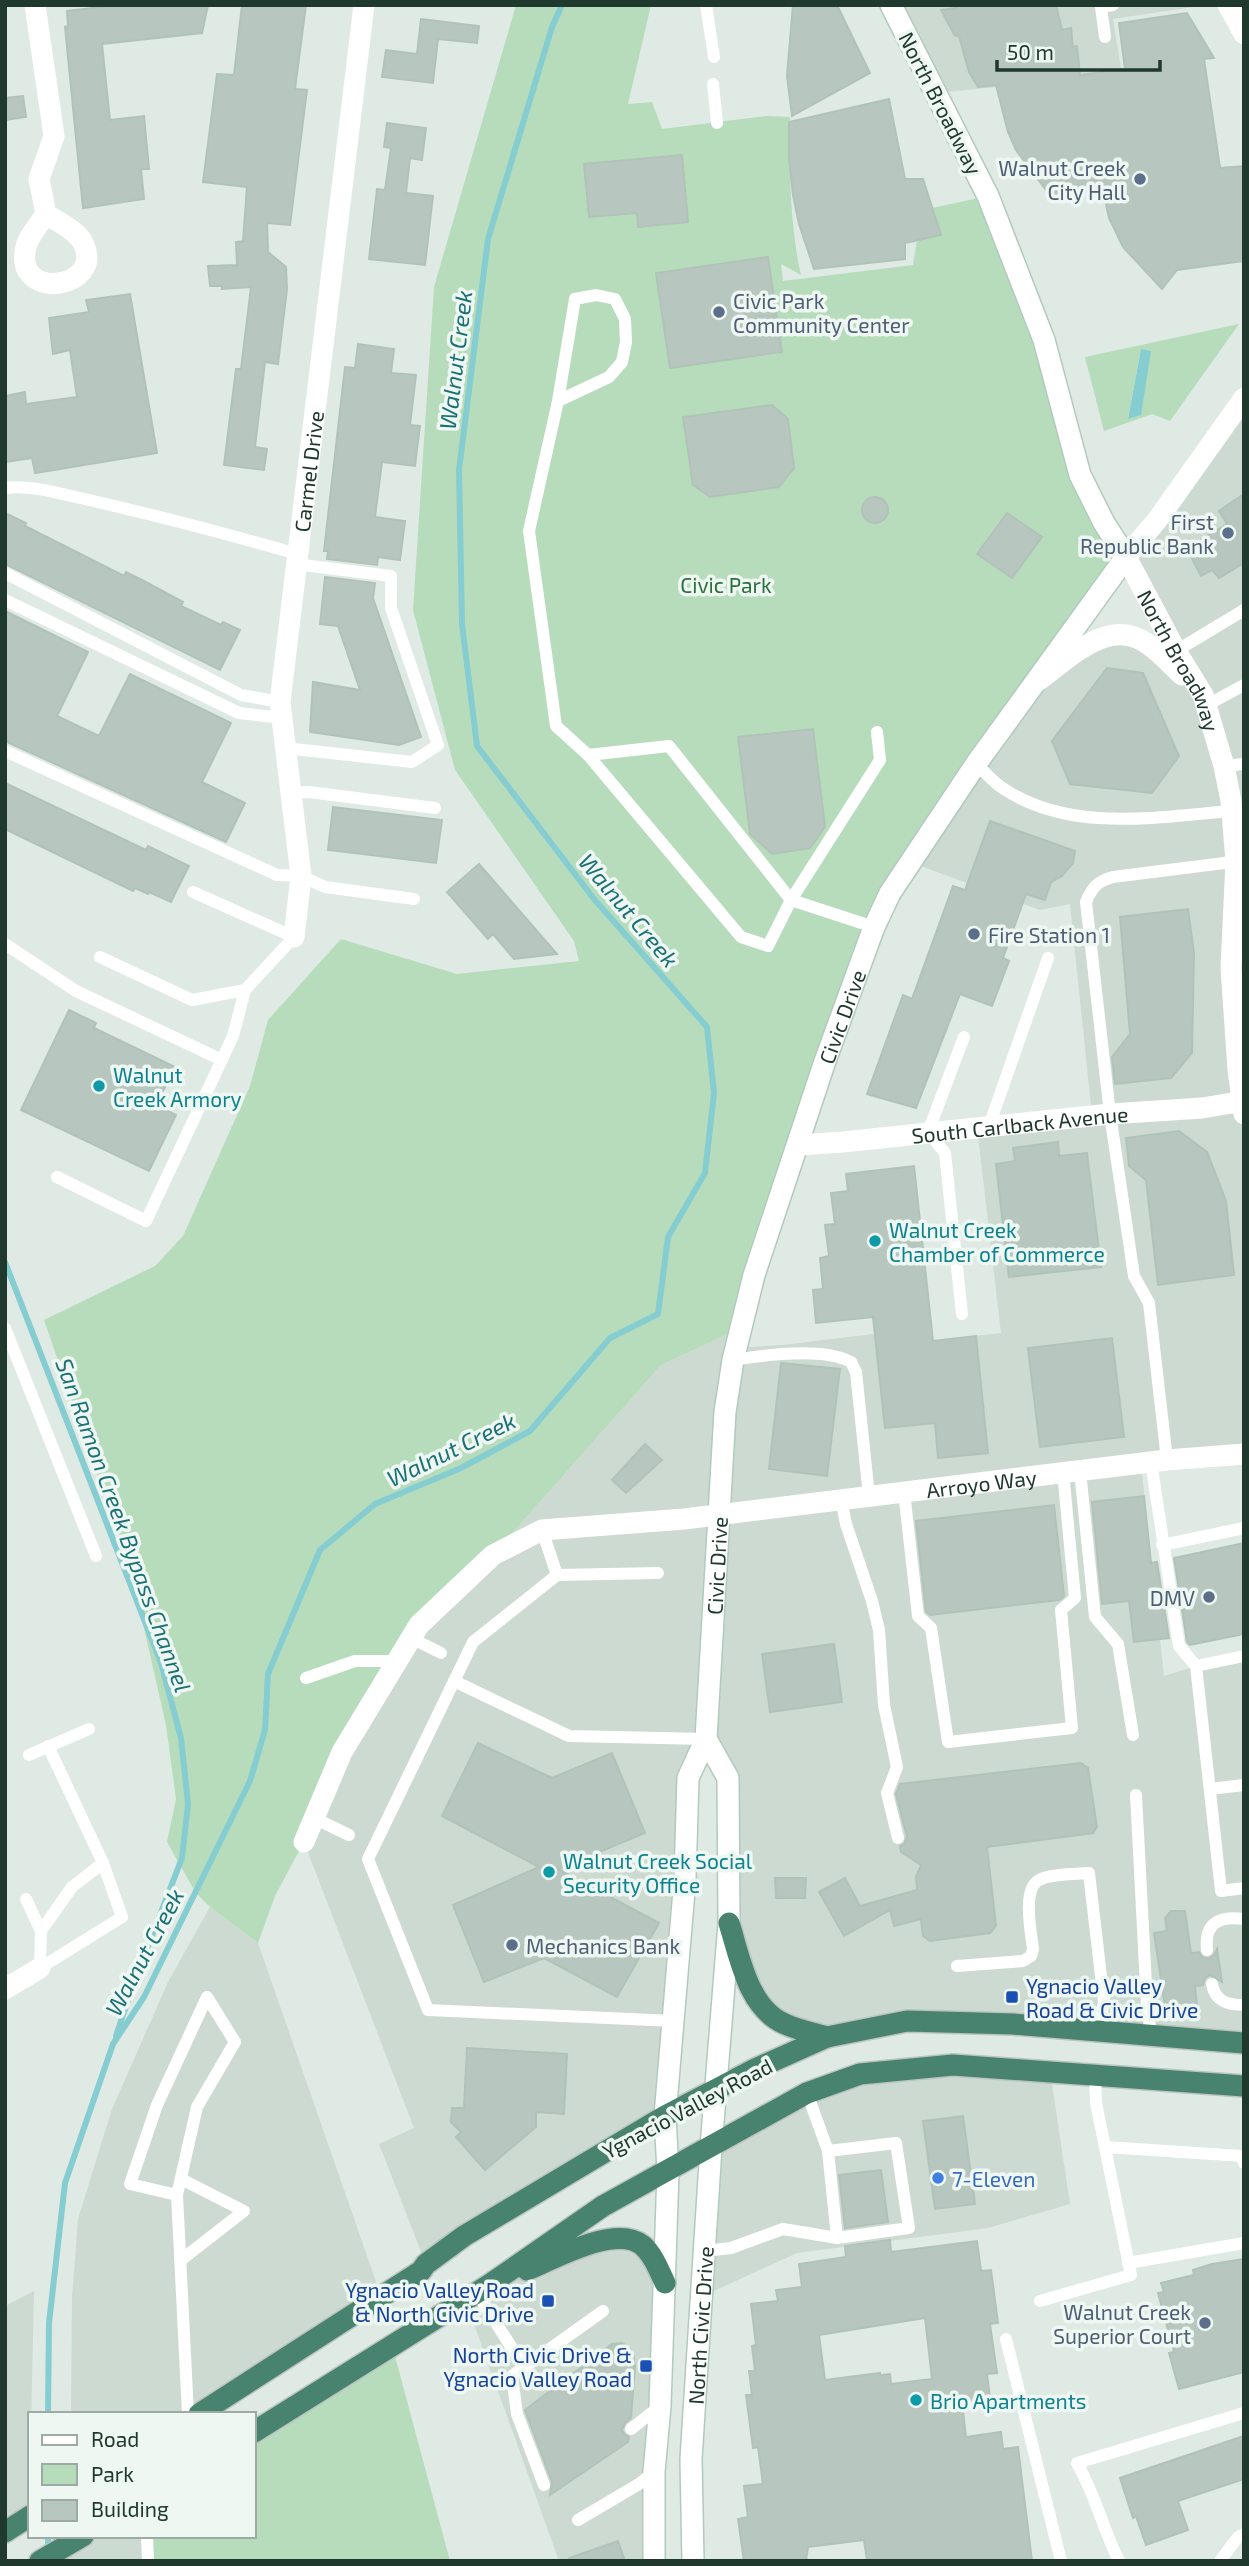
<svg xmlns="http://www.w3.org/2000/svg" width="1249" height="2566" viewBox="0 0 1249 2566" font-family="'Exo 2',sans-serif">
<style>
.built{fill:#ccdad2}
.green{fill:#b7dcbc;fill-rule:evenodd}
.water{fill:#85cdd0}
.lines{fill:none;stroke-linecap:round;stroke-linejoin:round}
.stream{stroke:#85cdd0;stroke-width:6}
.building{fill:#b7c7bf;stroke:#b1c3b9;stroke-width:2;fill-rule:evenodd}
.secondary-casing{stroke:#b2cabe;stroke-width:24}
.trunk-casing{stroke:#bcc4c1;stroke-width:24}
.service{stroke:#fff;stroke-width:12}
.minor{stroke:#fff;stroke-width:21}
.tertiary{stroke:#fff;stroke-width:21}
.secondary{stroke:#fff;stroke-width:21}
.trunk{stroke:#47836e;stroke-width:21}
.service-dot{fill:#5c6f8a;stroke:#eef7f2;stroke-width:2.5}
.culture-dot{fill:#0f9aa8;stroke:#eef7f2;stroke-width:2.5}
.transit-dot{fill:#1a4fb4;stroke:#eef7f2;stroke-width:2.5}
.shop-dot{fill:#3f7fe0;stroke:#eef7f2;stroke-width:2.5}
.labels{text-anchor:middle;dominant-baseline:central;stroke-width:7;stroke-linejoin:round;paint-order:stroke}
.street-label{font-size:21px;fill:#20392f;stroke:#eef7f2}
.service-label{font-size:21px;fill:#4e5e75;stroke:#eef7f2;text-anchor:end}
.park-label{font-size:21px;fill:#2a703d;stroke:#eef7f2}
.culture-label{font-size:21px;fill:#0d838f;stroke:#eef7f2;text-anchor:start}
.transit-label{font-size:21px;fill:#164399;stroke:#eef7f2;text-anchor:end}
.shop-label{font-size:21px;fill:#366cbe;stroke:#eef7f2;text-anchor:start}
.water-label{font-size:23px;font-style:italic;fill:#1a7075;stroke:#eef7f2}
</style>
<rect width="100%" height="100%" fill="#deeae3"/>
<g class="built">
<polygon points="891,5 1207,5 1113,19 1121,68 997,87 936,93"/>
<polygon points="1244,398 1244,1454 1141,1464 1164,1676 1196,1666 1244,1656 1244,2043 1013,2024 827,2037 769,2014 729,1923 728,1778 706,1740 688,1778 665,2116 426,2264 379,2144 414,2128 304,1842 419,1625 493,1555 661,1365 741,1328 736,1348 782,1345 915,1329 917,1342 1001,1333 977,1127 1092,1115 1070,904 1040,910 910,862 1035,683 1118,633 1200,692 1126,557"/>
<polygon points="210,1907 258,1943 381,2296 199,2414 71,2414 72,2298 78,2219 112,2109 168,1982"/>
<polygon points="1050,2071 1070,2204 988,2228 797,2253 703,2296 711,2147 860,2074"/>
<polygon points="607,2238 654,2261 654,2561 559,2561 465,2299"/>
<polygon points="34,2291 29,2516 5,2532 5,2306"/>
<polygon points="83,2536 147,2536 148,2561 40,2561"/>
</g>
<g class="green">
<path d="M516,5H651L628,104L652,102L662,129L766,116L790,117C789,166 790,227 801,275L781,264L783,281L913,265L917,240L941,235L932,208L988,196L1072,453L1126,557L890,893L741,1328L661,1365L493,1555L419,1625L275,1896L258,1943L210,1907L196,1893L167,1842L176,1799L166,1725L132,1575L44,1320L155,1266L183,1236L250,1086L268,1020L341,939L457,974L579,961L574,941L455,770L413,610L434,287Z"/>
<path d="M1239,324L1170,421L1152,414L1104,431L1085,357ZM1141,349L1150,351L1129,419L1128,418Z"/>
<polygon points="392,2345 450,2561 148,2561 147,2536 254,2536 254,2432"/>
</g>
<polygon class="water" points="1141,349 1151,351 1141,415 1128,419"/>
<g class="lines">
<g class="stream">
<polyline points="5,1262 161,1663 181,1738 188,1804 182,1858 133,1985 116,2036"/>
<polyline points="48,2414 49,2323 65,2183 113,2044 144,1997 250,1781 265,1730 268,1674 320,1550 375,1504 461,1468 530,1431 610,1338 658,1314 668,1237 705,1173 714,1093 707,1027 594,899 477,746 462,624 459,470 488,239 552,27 562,5"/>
<polyline points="48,2552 48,2536"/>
</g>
</g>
<g class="building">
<polygon points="118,5 208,5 202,33 102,44 110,120 144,116 149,169 141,169 144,199 83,208 65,27 68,26 67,11"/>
<polygon points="242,5 306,5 295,89 307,90 290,225 267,223 268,252 286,267 287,289 278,364 265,362 255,447 267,449 264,470 224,465 236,369 241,369 251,287 222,289 222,286 210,286 208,266 237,265 236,242 243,241 247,187 203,182 217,74 234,75"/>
<polygon points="793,5 837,5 870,73 792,116 787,76"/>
<polygon points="954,5 1056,5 1062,30 1071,28 1073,47 1077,46 1080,75 1125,69 1119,23 1187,13 1214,58 1204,59 1220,168 1244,166 1244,261 1177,270 1162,289 1123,247 1109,218 1102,186 1055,202 1016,150 1008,132 996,85 978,87 969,72 959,36 955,36 941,10 956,8"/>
<polygon points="421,19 479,26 477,43 438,39 433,83 382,77 386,50 417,54"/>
<polygon points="23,96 26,117 5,120 5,98"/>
<polygon points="889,99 905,179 923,179 941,235 905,243 905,259 814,269 799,224 793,195 789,158 789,122"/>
<polygon points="387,123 426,128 422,160 410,158 406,193 433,196 425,265 369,259 377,189 385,190 391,148 384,147"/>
<polygon points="682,155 688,222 638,227 637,213 589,217 584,164"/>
<polygon points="768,257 782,352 670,368 656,273"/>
<polygon points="130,294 157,453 35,473 32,458 5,462 5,396 25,392 26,404 77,397 70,350 53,354 49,318 89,312 86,300"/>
<polygon points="358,344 394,349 391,373 416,375 410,425 420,426 415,466 382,462 375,517 405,521 400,560 378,557 377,565 327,559 328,551 324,551 345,367 355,368"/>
<polygon points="772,405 788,419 794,468 779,487 710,497 693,485 683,417"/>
<polygon points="1244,494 1244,563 1219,578 1212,570 1201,576 1191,557 1202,551 1197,542 1227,524 1219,511"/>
<circle cx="875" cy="510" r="13"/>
<polygon points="5,513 26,523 25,526 124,576 126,572 144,581 183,602 181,606 221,625 223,622 240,630 220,670 5,564"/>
<polygon points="1007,513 1042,537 1012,578 977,554"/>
<polygon points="325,577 375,583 373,598 421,737 399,745 310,732 313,682 360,690 338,626 320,624"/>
<polygon points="5,611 88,652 57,716 99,736 130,674 231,723 202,782 245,803 226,842 5,741"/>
<polygon points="1107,668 1143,673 1179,756 1152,793 1070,784 1052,741"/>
<polygon points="813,729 825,827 810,848 772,854 750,834 738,737"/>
<polygon points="5,783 146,850 148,846 189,866 171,902 149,892 148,894 135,888 133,891 5,829"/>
<polygon points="333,807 442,820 436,863 328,850"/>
<polygon points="990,821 1075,851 1073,863 1062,876 1051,882 1045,900 1026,894 1003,958 1009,961 992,1006 960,994 916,1108 867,1094 903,995 912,999 953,886 965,890"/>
<polygon points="479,864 557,954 514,959 493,934 488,939 447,892"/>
<polygon points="1188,909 1194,953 1192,1053 1171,1078 1115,1084 1112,1057 1130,1034 1120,917"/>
<polygon points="69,1010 96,1023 94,1028 175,1067 156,1105 176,1115 149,1171 21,1110"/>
<polygon points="1179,1131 1207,1152 1226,1201 1234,1275 1158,1285 1146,1180 1129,1166 1126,1138"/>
<polygon points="1058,1142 1059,1156 1087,1153 1101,1267 1009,1277 996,1164 1015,1161 1013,1148"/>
<polygon points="914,1166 933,1341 976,1336 988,1453 938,1458 935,1423 885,1428 873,1317 816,1323 813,1290 823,1289 820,1258 829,1256 825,1225 835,1224 831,1193 848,1191 846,1174"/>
<polygon points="1112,1338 1124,1437 1040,1447 1028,1348"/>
<polygon points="781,1363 840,1369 827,1476 769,1469"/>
<polygon points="645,1444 662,1460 626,1493 612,1480"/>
<polygon points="1144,1496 1151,1563 1157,1562 1169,1638 1134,1642 1129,1601 1102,1604 1092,1502"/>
<polygon points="1054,1505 1064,1596 1059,1600 930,1615 926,1612 916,1521"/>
<polygon points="1244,1543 1244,1634 1190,1645 1187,1642 1174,1558"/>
<polygon points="834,1644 842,1702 770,1712 762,1654"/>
<polygon points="478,1743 552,1778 612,1753 645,1833 558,1869 659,1923 617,1997 544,1958 484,1982 453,1905 539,1867 442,1816"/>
<polygon points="1081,1763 1088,1768 1097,1827 1093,1833 987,1847 996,1926 990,1933 930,1941 923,1936 921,1919 894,1926 890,1910 844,1936 819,1892 845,1878 860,1906 917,1890 916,1877 921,1865 901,1852 900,1846 904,1844 907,1837 896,1794 900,1784"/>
<polygon points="775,1878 806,1878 805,1898 776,1898"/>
<polygon points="1171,1911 1185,1911 1191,1953 1199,1952 1202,1957 1208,1959 1214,1955 1217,1949 1222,1982 1210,1975 1205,1978 1203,1985 1195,1986 1197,2005 1165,2007 1154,1933 1167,1931 1165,1918"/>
<polygon points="467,2048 567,2054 564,2114 536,2112 536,2127 485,2170 456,2137 461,2132 451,2122 452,2108 464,2108"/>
<polygon points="963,2116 975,2204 935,2209 923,2121"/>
<polygon points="881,2170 888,2222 845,2228 839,2175"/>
<path d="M890,2240L891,2252L977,2241L981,2271L991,2270L998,2323L990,2324L997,2373L987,2374L990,2398L962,2402L966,2437L1001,2432L1003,2449L1018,2447L1032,2561H867L864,2540L808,2547L806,2561H744L738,2519L748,2517L744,2486L763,2484L758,2447L753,2448L746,2395H752L749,2371H755L752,2346L756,2345L751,2304L778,2301L776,2290L802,2287L799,2264L846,2257L845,2246ZM925,2318L932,2379L891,2384L890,2374L880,2375V2373L825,2380L819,2335Z"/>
<polygon points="1244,2259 1244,2372 1179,2389 1169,2353 1174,2352 1158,2293 1164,2292 1161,2283 1194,2275 1193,2270 1212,2264"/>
<polygon points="622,2343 629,2347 633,2354 635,2366 631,2418 625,2423 622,2430 625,2435 629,2437 628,2442 550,2495 552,2482 525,2410 612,2344"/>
<polygon points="1244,2436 1244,2479 1178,2501 1188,2530 1146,2545 1136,2516 1133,2518 1120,2478"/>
<polygon points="618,2541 625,2561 570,2561 569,2558"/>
</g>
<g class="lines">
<g class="secondary-casing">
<g id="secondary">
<path id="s5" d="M654,2561V2472L660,2406L668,2172L665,2116L685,1879L688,1778L706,1739L725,1412L733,1360L754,1275L824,1064L874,927L890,893L976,764L1126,557L1104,523L1080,475L1044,340L988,196L891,5"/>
<path id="s6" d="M693,2561L691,2459L711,2147L729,1923L728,1778L706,1739"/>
</g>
</g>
<g class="trunk-casing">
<g id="trunk">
<path d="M729,1923C740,1958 748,2008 785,2024C798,2030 813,2033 827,2037"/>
<path d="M527,2270C554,2259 615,2224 642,2245C653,2254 659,2270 665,2283"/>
<polyline points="199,2414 421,2271 426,2264 464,2236 665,2116 755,2069 827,2037 907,2021 1013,2024 1244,2043"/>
<polyline points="254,2432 489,2285 603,2206 807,2093 860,2074 953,2065 1244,2086"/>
<polyline points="5,2532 30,2516"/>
<polyline points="40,2561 83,2536"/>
</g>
</g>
<g class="service">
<polyline points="706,5 714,57"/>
<polyline points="1105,37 1101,7 1113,5"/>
<polyline points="713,84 717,123"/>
<polyline points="558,401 609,377 622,362 626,342 625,319 615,299 596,295 575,299 558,401 529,531 556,726 588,755"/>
<path d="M5,488C31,484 64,495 89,500C159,516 228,534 297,554"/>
<polyline points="5,573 241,695 280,702"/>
<polyline points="5,600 239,713 282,718"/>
<polyline points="1176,651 1244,610"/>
<polyline points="1207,705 1244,685"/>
<polygon points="669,746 791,900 768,946 741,937 588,755"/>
<polyline points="285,748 412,762 438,745 391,608 391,576 295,564"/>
<polyline points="5,751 277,875 301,876 325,887 414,899"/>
<path d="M976,764C985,772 994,783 1004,789C1071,833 1157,817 1232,811"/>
<polyline points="1224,766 1244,764"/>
<polyline points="291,793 309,792 435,808"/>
<polyline points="874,927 791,900 880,760 877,732"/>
<polyline points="5,944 76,991 222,1060"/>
<polyline points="100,957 192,1000 245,990 294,937 193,892"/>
<polyline points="989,1126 1048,958"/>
<polyline points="57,1177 146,1221 233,1036 245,990"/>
<polyline points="962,1314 945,1153 928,1132 964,1037"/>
<polyline points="5,1328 96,1556"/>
<path d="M733,1360C765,1355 822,1347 851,1362L856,1372L869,1496"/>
<path d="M1167,1460L1149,1303L1134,1276L1110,1114L1086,902C1092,887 1098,881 1113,877L1240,861"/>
<polyline points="1151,1462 1179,1646 1196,1666 1244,1656"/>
<polyline points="1080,1471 1095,1617 1118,1644 1133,1735"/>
<polyline points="904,1492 918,1616 931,1628 948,1742 1072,1728 1061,1610 1075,1598 1063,1472"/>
<polyline points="841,1500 846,1524 872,1601 879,1630 884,1705 897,1767 887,1793 898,1838"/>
<polyline points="542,1530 557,1575 658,1573"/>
<polyline points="1162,1545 1244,1528"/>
<polyline points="557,1575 473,1642 368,1859 428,2010 674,2021"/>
<polyline points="411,1638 441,1653"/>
<polyline points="1196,1666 1221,1891 1244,1888"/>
<polyline points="306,1678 355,1661 397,1661"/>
<polyline points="454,1681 569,1736 706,1739"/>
<polyline points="29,1755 89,1729"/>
<polyline points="1210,1789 1244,1785"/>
<polyline points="1136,1795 1147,2005 1151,2035"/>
<polyline points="314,1818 349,1835"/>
<polyline points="26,1899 41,1931"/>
<path d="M1207,1950C1204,1922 1220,1916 1244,1919"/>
<path d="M957,1966L1023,1961L1031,1956L1033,1949C1031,1932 1022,1889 1039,1880C1049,1874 1076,1874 1089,1873L1104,2002L1098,2031"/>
<polyline points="40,1968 122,1917 103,1863 48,1746"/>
<polyline points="40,1968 41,1931 72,1887 103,1863"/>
<path d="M1212,1984C1215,2001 1227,2005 1244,2005"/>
<polyline points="1105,2147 1242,2156 1244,2163"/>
<polyline points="828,2151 837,2238"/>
<polyline points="177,2195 130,2184 157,2105 207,1997 235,2042 197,2107 177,2195 188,2414"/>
<polyline points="705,2251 731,2248 783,2229 837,2238 909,2228 896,2143 828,2151 807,2093"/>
<polyline points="181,2260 244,2211 181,2179"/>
<polyline points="1128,2263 1244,2243"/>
<polyline points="477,2293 524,2367"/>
<polyline points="1040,2301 1131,2275 1096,2103 1095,2075"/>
<polyline points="1006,2339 1061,2561"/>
<polyline points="631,2429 659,2407"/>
<polyline points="544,2485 517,2414 512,2376 603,2311"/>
<polyline points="578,2520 639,2484 654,2472"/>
<polyline points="147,2536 148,2561"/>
<path d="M1119,2561C1103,2529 1095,2494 1077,2463L1244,2413"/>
<polyline points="1220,2561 1238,2537 1244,2534"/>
</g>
<g class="minor">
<path d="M35,5L54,136L39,179L46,214C58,222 79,231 84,245C103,288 18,301 25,252C26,238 39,225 46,214"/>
<polyline points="1228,5 1244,34"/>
<path id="s1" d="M294,937L301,876L280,702L364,5"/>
<path id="s2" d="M799,1145L843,1142L1110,1114L1202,1108L1244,1101"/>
<path id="s3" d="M304,1842L342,1752L419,1625L493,1555L542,1530L684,1519L1167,1460L1244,1454"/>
<polyline points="5,1989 40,1968"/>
</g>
<g class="tertiary">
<path id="s4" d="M1244,398L1158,519L1126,557L1176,651L1203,695L1224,766L1231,801L1236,861L1231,968L1238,1070L1244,1114"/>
<path d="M1039,680C1071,657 1110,615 1149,645C1161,653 1171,665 1182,675"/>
</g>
<use href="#secondary" class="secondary"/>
<use href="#trunk" class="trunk"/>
</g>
<g class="service-dot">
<circle cx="1140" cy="179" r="7"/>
<circle cx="719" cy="312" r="7"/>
<circle cx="1228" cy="533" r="7"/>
<circle cx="974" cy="934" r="7"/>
<circle cx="1209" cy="1597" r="7"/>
<circle cx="512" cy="1945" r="7"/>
<circle cx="1205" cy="2323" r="7"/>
</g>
<g class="culture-dot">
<circle cx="99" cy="1086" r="7"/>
<circle cx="875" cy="1241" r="7"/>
<circle cx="549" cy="1872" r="7"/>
<circle cx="916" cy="2400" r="7"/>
</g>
<g class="transit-dot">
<rect x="1005" y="1990" width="14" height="14" rx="3.5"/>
<rect x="541" y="2294" width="14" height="14" rx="3.5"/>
<rect x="639" y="2359" width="14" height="14" rx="3.5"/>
</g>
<circle class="shop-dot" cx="938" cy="2178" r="7"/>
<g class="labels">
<g class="street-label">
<text transform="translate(941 103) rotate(63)">North Broadway</text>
<text stroke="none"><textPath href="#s1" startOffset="469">Carmel Drive</textPath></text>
<text stroke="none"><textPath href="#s4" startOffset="315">North Broadway</textPath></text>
<text stroke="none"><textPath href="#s5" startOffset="1568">Civic Drive</textPath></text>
<text stroke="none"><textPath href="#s2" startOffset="222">South Carlback Avenue</textPath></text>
<text stroke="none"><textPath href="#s3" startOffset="845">Arroyo Way</textPath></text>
<text stroke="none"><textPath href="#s5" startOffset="1001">Civic Drive</textPath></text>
<text transform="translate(687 2108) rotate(-28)">Ygnacio Valley Road</text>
<text stroke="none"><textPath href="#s6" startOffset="236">North Civic Drive</textPath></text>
</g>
<g class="service-label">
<text x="1126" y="167">Walnut Creek<tspan x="1126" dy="24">City Hall</tspan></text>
<text x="733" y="300" text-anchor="start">Civic Park<tspan x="733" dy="24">Community Center</tspan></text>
<text x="1214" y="521">First<tspan x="1214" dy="24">Republic Bank</tspan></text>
<text x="988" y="934" text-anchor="start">Fire Station 1</text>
<text x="1195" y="1597">DMV</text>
<text x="526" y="1945" text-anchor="start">Mechanics Bank</text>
<text x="1191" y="2311">Walnut Creek<tspan x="1191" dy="24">Superior Court</tspan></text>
</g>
<g class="park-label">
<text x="726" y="584">Civic Park</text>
</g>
<g class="culture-label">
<text x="113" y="1074">Walnut<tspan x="113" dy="24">Creek Armory</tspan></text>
<text x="889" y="1229">Walnut Creek<tspan x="889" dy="24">Chamber of Commerce</tspan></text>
<text x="563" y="1860">Walnut Creek Social<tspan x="563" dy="24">Security Office</tspan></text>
<text x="930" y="2400">Brio Apartments</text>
</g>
<g class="transit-label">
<text x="1026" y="1985" text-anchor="start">Ygnacio Valley<tspan x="1026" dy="24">Road &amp; Civic Drive</tspan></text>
<text x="534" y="2289">Ygnacio Valley Road<tspan x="534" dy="24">&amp; North Civic Drive</tspan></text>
<text x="632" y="2354">North Civic Drive &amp;<tspan x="632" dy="24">Ygnacio Valley Road</tspan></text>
</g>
<g class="shop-label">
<text x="952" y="2178">7-Eleven</text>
</g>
<g class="water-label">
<text transform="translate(455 360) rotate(-83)">Walnut Creek</text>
<text transform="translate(629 910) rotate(50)">Walnut Creek</text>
<text transform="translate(451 1449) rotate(-26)">Walnut Creek</text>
<text transform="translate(124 1525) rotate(70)">San Ramon Creek Bypass Channel</text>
<text transform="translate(144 1952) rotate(-62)">Walnut Creek</text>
</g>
</g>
<rect width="1249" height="2566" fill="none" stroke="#20392f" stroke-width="14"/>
<rect x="28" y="2412" width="228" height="126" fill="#eef7f2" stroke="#9caba4" stroke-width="2"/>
<rect x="42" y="2435" width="35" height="10" fill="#ffffff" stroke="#9caba4" stroke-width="2"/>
<text x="91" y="2447" font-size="21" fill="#20392f">Road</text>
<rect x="42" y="2464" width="35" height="21" fill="#b7dcbc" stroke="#9caba4" stroke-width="2"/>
<text x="91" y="2482" font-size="21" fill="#20392f">Park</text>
<rect x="42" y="2500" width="35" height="21" fill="#b7c7bf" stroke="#9caba4" stroke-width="2"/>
<text x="91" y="2517" font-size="21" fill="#20392f">Building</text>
<path d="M997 60v10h163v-10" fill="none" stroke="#20392f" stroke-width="3.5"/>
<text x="1007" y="60" font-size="21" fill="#20392f" stroke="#eef7f2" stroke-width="5" paint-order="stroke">50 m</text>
</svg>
